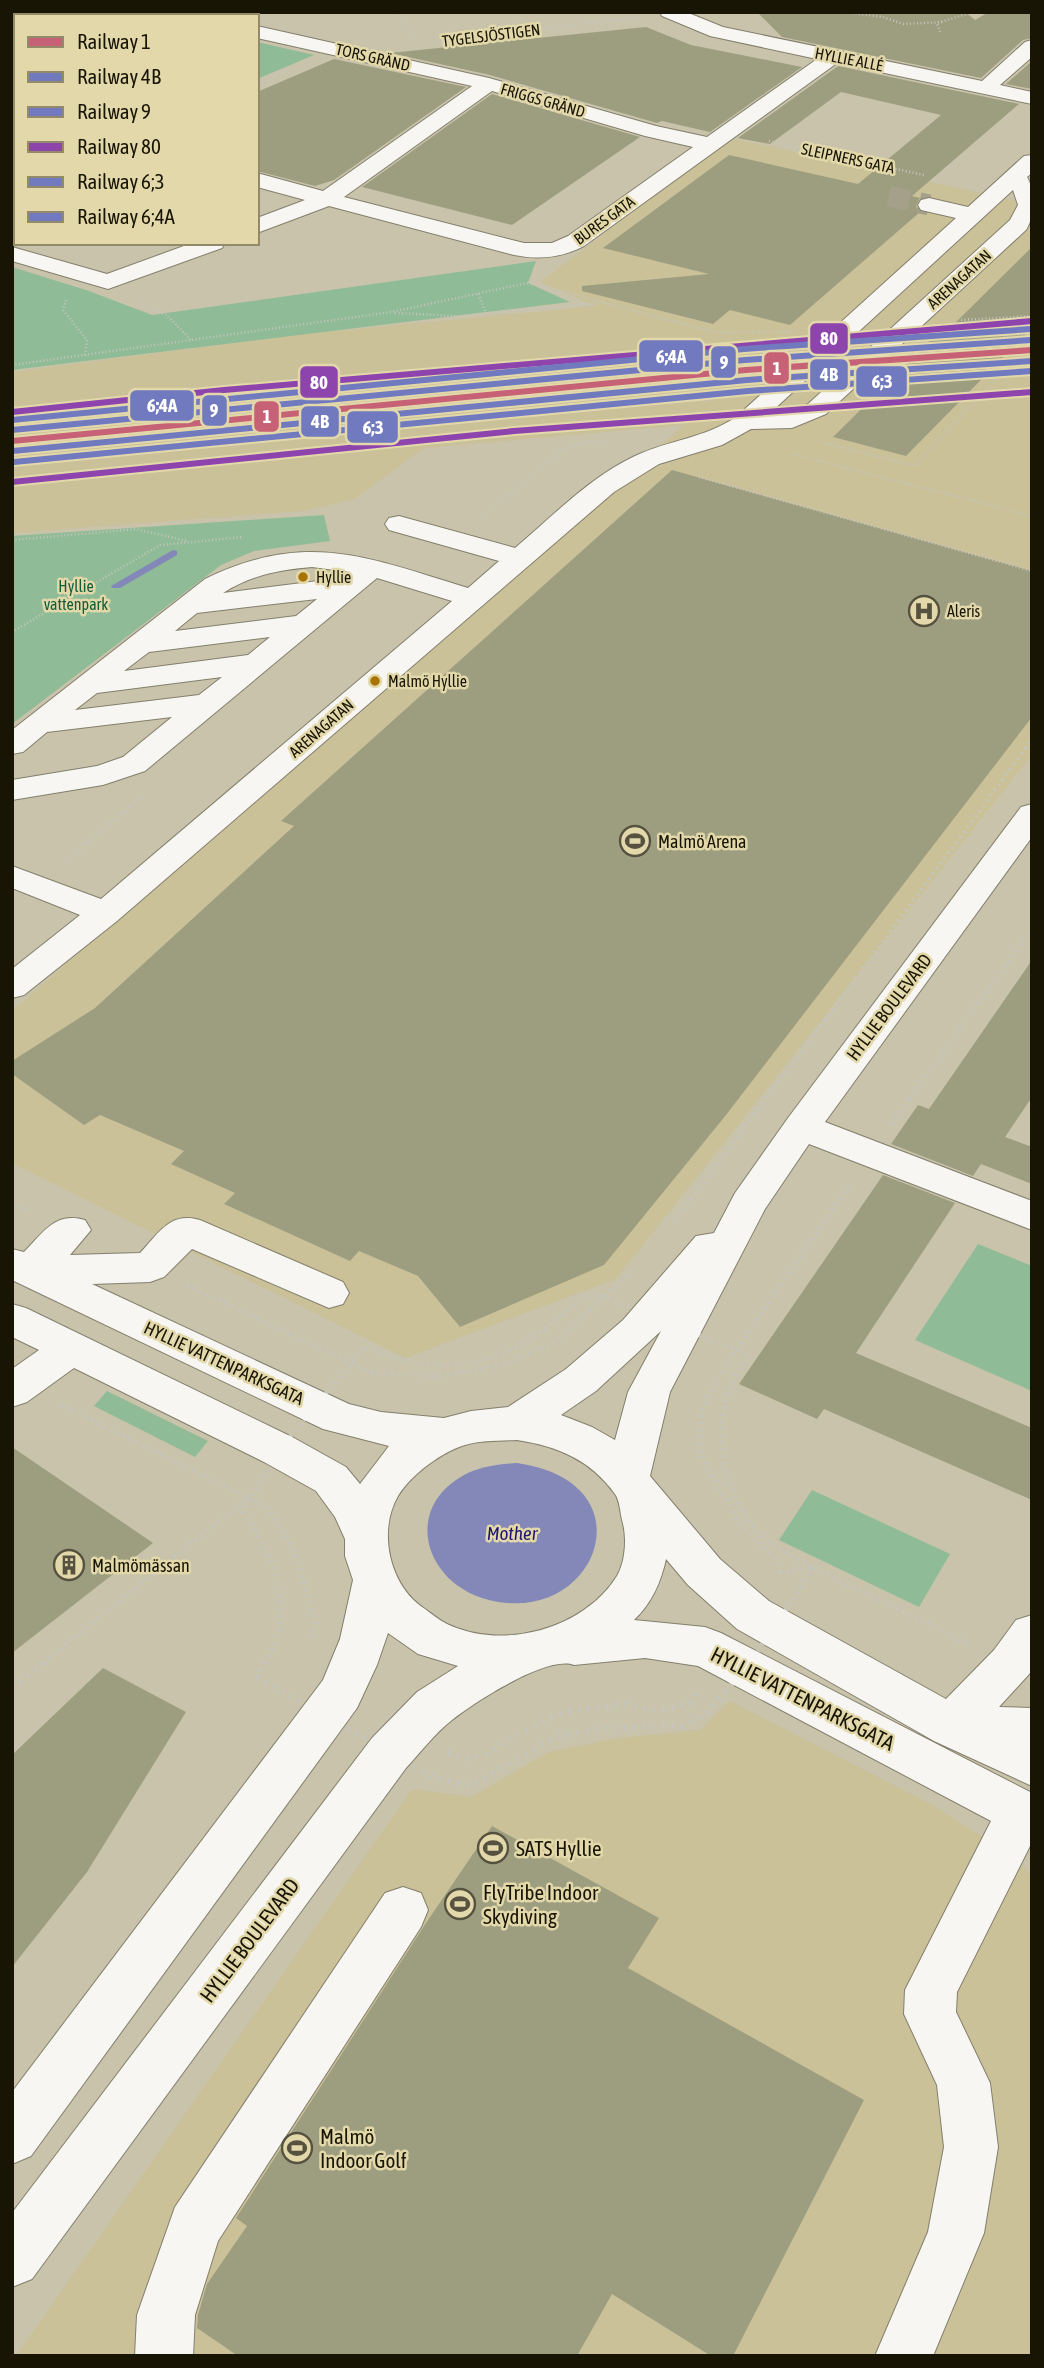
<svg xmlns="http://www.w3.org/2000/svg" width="1044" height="2368" viewBox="0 0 1044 2368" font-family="'Asap Condensed',sans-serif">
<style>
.built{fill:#cac199}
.green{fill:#8fbc96}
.water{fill:#8388b9}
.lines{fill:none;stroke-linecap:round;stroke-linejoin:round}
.stream{fill:#8388b9;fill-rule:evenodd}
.building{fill:#9d9e80}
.minor-tunnel{stroke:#a5a089;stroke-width:21;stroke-dasharray:21 10;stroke-linecap:butt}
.minor-casing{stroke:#837f6c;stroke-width:2}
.major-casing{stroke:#837f6c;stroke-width:2}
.path-far3{stroke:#c6c5bd;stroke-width:2.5;stroke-dasharray:1 2.5;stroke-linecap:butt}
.path-far2{stroke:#c6c5bd;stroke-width:3.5;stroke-dasharray:2 4.5;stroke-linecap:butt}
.path-far1{stroke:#c6c5bd;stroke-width:4.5;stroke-dasharray:2 5;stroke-linecap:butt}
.path{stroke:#c6c5bd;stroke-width:6;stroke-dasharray:2.5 7;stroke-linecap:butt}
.minor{fill:#f7f6f2;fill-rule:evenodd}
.major{fill:#f7f6f2;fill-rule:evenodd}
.rail-1-casing{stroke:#e2d8aa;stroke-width:10}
.rail-2-casing{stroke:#e2d8aa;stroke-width:10}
.rail-3-casing{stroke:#e2d8aa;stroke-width:10}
.rail-4-casing{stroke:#e2d8aa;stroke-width:10}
.rail-5-casing{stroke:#e2d8aa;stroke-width:10}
.rail-6-casing{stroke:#e2d8aa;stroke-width:10}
.rail-1{stroke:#c66176;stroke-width:6}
.rail-2{stroke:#717abe;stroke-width:6}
.rail-3{stroke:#717abe;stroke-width:6}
.rail-4{stroke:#8e44ad;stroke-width:6}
.rail-5{stroke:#717abe;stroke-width:6}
.rail-6{stroke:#717abe;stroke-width:6}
.bus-dot{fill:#a97302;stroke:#e2d8aa;stroke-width:2.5}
.labels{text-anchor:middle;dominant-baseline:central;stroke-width:5;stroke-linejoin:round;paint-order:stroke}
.far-street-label{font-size:16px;fill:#191505;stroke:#e2d8aa}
.bus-label{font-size:16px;fill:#191505;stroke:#e2d8aa;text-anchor:start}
.far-park-label{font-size:16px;fill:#115c39;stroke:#e2d8aa}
.far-poi-label{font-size:16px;fill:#191505;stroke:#e2d8aa;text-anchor:start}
.poi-label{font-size:18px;fill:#191505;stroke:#e2d8aa;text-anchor:start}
.street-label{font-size:18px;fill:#191505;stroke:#e2d8aa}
.water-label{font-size:19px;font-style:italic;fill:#201375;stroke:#e2d8aa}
.near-street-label{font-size:21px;fill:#191505;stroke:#e2d8aa}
.near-poi-label{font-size:21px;fill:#191505;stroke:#e2d8aa;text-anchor:start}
.line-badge{stroke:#e2d8aa;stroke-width:2.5}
.badge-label{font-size:19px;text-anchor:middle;font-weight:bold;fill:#fff}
</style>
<rect width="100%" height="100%" fill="#c8c3aa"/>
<g class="built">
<polygon points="730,138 1017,201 1032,189 1032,755 616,1279 405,1358 12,1163 12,1011 684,425 424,448 355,499 304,511 12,533 12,372 305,334 596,306 540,282"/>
<polygon points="730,1701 933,1805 1018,1860 1032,1877 1032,2356 16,2356 412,1789 471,1797 549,1752 619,1738 701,1730"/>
</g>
<g class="green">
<polygon points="257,42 314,55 257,79"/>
<polygon points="536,261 528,283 570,302 12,370 12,267 89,291 152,315"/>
<polygon points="324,515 330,541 254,551 221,565 12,724 12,536"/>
<polygon points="978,1244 1032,1266 1032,1391 915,1340"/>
<polygon points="107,1391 208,1441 195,1457 94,1406"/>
<polygon points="812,1490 950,1554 919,1607 779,1540"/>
</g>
<path class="water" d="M517,1463C652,1482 597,1627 489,1600C422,1583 401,1504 470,1472C485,1466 501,1464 517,1463Z"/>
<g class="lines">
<polygon class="stream" points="173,550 177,551 177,555 120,588 112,588 111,586"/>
</g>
<g class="building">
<polygon points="757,12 965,12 975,20 989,12 1032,12 1032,38 1023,40 981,78 782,37"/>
<polygon points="646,27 691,45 802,67 710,132 662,121 657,123 490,75 390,53"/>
<polygon points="334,59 466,87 334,180 315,186 257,171 257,92"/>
<polygon points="1032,61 1032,89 1006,84"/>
<polygon points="838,66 1019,104 912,196 920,198 916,206 920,212 790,325 730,310 713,324 582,291 582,286 709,274 603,248 729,155 858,184 941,115 841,92 770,144 738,138"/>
<polygon points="492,94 640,137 512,225 362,187"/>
<polygon points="1032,247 1032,328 906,456 833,437 933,338 940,338"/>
<polygon points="672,470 1032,571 1032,717 726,1115 604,1265 460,1327 418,1276 359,1251 350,1261 224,1204 235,1193 171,1164 184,1151 100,1115 84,1125 12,1074 12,1061 95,1008 294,826 281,821"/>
<polygon points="1032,960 1032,1097 1005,1137 1032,1147 1032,1184 981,1164 973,1176 891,1144 918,1105 929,1109"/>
<polygon points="883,1175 955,1203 856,1353 1032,1428 1032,1500 824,1409 817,1419 739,1384"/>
<polygon points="12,1447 153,1543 12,1653"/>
<polygon points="103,1668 186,1712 87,1872 12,1967 12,1755"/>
<polygon points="492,1826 659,1918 628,1968 864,2100 733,2356 711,2356 612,2294 577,2356 238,2356 197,2328 198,2315 207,2284 247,2226 236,2218 426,1923"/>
</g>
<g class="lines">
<polyline class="minor-tunnel" points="889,196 929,205"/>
<g class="minor-casing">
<g id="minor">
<polygon points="164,12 186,12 186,16 163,16"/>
<path d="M660,12H686L723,27L982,81L1025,42L1032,40V57L1000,85L1032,92V104L837,63L584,246C561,258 539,260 514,255L329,206L257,233V218L305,200L257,187V173L323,191L472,86L257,38V26L489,78L656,126L707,137L817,59L710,36L662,16ZM492,91L645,136L693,147L568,236L552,243H524L344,197Z"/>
<polygon points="12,107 16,108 16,120 12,119"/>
<path d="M1032,155V173L1027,177C1035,190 1035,217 1026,230L826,414L792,428L751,429L722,445L659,464L614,492L117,921L24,995L12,998V969L80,915L12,888V866L101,899L452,601L377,578L145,771L103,785L12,800V780L97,766L123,757L172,717L47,732L23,752L12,754V730L205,579C307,530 366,557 468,588L499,561L389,530L385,524L389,518L399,516L515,548C553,516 590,477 635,456C669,440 705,438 736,417L956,218L921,210L918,205L921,200L929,198L968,207L1024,156ZM1013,190L1018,205L1010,220L808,404L788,412L770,413ZM312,567L350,572L342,578L223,593C251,575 279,570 312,567ZM317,599L296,616L175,631L197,613ZM270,637L248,655L124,671L149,652ZM222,677L199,695L75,710L97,693Z"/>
<polygon points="192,243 225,243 222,248 108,289 12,261 12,247 107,274"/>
<path d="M1032,804V837L825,1122L1032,1201V1230L809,1144L765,1209L670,1392L650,1476L720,1559L769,1601L946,1699L994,1650L1016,1620L1032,1615V1671L999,1707L1032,1708V1786L934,1741L737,1629L688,1585L666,1559C661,1582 652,1603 634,1620L705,1627L721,1633L1032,1793V1842L957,1992L956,2012L990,2083L998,2147L984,2233L933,2356H875L928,2232L944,2147L937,2085L904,2014L905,1990L991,1821L698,1666L645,1658L574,1665C547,1655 475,1702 452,1720C435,1733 421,1752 406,1768L32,2279L12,2287V2213L372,1738L417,1692L458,1666L418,1654L388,1633L377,1665L357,1708L31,2156L12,2164V2092L323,1680L340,1639L353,1580L345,1556V1539L335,1517L316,1491L264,1462L74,1368L27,1402L12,1407V1369L39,1350L12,1337V1304L26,1308L294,1438L346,1467L360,1484L389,1446L323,1429L12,1280V1249L24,1252C43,1233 55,1211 85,1220L91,1230L70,1255L140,1253C159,1233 170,1211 200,1220L343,1282L349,1293L343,1304L329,1308L192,1249L164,1277L150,1282L92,1284L349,1404L381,1412L444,1418L471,1411L508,1407L566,1369L623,1320L696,1236L714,1233L735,1193L788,1118L1021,807ZM661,1331L628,1392L615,1440L592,1427L561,1415L596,1391ZM517,1440C557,1446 591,1460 615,1494C620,1501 620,1512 622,1520C627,1536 626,1560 617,1576C584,1629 503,1651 447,1624C439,1620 432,1614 425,1609C390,1587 377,1532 398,1496C411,1475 437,1456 459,1447C477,1440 499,1441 517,1440Z"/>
<polygon points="403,1887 421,1893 428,1910 421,1927 218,2241 195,2315 193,2356 135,2356 137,2315 175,2207 385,1893"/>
</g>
</g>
<g class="major-casing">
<polygon id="major" points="1022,1789 1032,1793 1032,1847 1015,1841 998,1811 1005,1795"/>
</g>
<g class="path-far3">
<polyline points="406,12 399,16 414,37"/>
<polyline points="845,12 883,17 903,24 943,22"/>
<polyline points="940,32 937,23 973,12"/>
<polyline points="436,41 640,17"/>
<polyline points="257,84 289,70"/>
<polyline points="769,141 924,175"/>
<polyline points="12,189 16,187"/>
<polyline points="531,283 706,330 725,333 797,331"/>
<polyline points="478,294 486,313"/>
<polyline points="66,300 63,310 87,340 85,356"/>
<polyline points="136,303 167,315 191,340"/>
<polyline points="395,313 458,316 599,303"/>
<polyline points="961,320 1032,316"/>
<polyline points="948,333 1032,328"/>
<polyline points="1004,337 1032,336"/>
<polyline points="698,359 769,356"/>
<polyline points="12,365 391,312 532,282"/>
<polyline points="1027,377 1032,377"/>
<polyline points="652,404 717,399"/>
<polyline points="821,442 915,466 1032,340"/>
<polyline points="789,453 1032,516"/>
<polyline points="699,477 1032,571"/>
<polyline points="482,516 566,448 578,443 612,440"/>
<polyline points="12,540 136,529 187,541"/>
<polyline points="12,632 160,545 243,537"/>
</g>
<g class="path-far2">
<polyline points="64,862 141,798"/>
<polyline points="766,1099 1032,740"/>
<polyline points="910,1099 1032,928"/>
</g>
<g class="path-far1">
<polyline points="892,1124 911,1097"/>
<polyline points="12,1203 30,1211"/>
<polyline points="674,1222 767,1097"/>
<polyline points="187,1285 372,1373 443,1376 505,1364 556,1342 632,1270"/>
<polyline points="60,1405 268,1507 294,1552 316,1619 312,1641"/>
<polyline points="780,1572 775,1557 741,1526 699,1453 702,1411 725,1366 851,1183"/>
<polyline points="780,1572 815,1568 968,1644"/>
<polyline points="43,1663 246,1500"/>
<path d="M265,1663C298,1611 275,1558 243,1512L279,1450L365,1346C447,1385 523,1361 581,1295L605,1297L749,1355C742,1367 733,1379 728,1393C713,1437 725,1495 756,1530C772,1547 795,1557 815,1568L749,1663"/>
</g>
<g class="path">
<polyline points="266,1661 256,1676 433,1777 470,1786 554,1738 600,1728 683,1726 708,1712 750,1661"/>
<polyline points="12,1688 46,1661"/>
<polyline points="448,1753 471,1759 489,1753 508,1739 563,1712 625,1704 649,1710 668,1709 690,1703 699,1691"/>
</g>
<use href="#minor" class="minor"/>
<use href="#major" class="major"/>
<g class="rail-1-casing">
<polyline id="rail-1" points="12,441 746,370 1032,350"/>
</g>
<g class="rail-2-casing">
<polyline id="rail-2" points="13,451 747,380 1032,361"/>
</g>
<g class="rail-3-casing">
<polyline id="rail-3" points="12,430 745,360 1031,340"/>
</g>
<g class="rail-4-casing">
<g id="rail-4">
<polyline points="12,412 224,390 1032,321"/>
<polyline points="12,482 514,431 1032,392"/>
</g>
</g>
<g class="rail-5-casing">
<polyline id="rail-5" points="14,462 748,391 1032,371"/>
</g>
<g class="rail-6-casing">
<polyline id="rail-6" points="12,420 744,349 1031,329"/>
</g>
<use href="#rail-1" class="rail-1"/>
<use href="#rail-2" class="rail-2"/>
<use href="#rail-3" class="rail-3"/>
<use href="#rail-4" class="rail-4"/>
<use href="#rail-5" class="rail-5"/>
<use href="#rail-6" class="rail-6"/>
</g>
<defs>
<g id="hospital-ring" transform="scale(1.575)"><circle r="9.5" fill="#e2d8aa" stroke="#56523f" stroke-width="1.5"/><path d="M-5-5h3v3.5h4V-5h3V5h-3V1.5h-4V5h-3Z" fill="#56523f"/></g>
<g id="stadium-ring" transform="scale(1.575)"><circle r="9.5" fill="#e2d8aa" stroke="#56523f" stroke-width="1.5"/><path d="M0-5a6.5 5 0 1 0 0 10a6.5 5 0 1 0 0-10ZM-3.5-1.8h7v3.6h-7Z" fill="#56523f"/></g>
<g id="building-ring" transform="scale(1.575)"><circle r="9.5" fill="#e2d8aa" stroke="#56523f" stroke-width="1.5"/><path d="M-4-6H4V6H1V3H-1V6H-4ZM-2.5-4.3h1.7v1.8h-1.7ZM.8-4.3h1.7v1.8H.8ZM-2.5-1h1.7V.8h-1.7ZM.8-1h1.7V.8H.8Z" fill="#56523f"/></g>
</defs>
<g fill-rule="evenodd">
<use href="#hospital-ring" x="924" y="611"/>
<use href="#stadium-ring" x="635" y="841"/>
<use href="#building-ring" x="69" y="1565"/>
<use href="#stadium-ring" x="493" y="1848"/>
<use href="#stadium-ring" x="460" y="1904"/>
<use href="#stadium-ring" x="297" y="2148"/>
</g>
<g class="bus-dot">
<circle cx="303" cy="577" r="6"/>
<circle cx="375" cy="681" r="6"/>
</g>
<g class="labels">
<g class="far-street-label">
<text transform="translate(491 35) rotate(-7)">TYGELSJÖSTIGEN</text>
<text transform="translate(373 57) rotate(13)">TORS GRÄND</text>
<text transform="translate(849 59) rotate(11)">HYLLIE ALLÉ</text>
<text transform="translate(543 100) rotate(16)">FRIGGS GRÄND</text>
<text transform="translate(848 158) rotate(12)">SLEIPNERS GATA</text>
<text transform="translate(604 220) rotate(-36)">BURES GATA</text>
<text transform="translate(959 279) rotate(-42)">ARENAGATAN</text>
<text transform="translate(321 728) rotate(-41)">ARENAGATAN</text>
</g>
<g class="bus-label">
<text x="316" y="577">Hyllie</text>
<text x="388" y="681">Malmö Hyllie</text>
</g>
<g class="far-park-label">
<text x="76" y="586">Hyllie<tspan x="76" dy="18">vattenpark</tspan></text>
</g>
<g class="far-poi-label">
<text x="947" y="611">Aleris</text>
</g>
<g class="poi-label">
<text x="658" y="841">Malmö Arena</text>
<text x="92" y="1565">Malmömässan</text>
</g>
<g class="street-label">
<text transform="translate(889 1007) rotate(-53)">HYLLIE BOULEVARD</text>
<text transform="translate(224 1363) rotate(25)">HYLLIE VATTENPARKSGATA</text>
</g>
<g class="water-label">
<text x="512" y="1533">Mother</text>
</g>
<g class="near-street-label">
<text transform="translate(803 1698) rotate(27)">HYLLIE VATTENPARKSGATA</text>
<text transform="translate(249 1940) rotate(-53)">HYLLIE BOULEVARD</text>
</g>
<g class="near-poi-label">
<text x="516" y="1848">SATS Hyllie</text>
<text x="483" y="1892">FlyTribe Indoor<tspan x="483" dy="24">Skydiving</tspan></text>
<text x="320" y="2136">Malmö<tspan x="320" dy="24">Indoor Golf</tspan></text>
</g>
</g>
<g class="line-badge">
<rect x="809" y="322" width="40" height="33" rx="7" fill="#8e44ad"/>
<rect x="638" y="339" width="66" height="34" rx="7" fill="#717abe"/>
<rect x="710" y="345" width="27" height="34" rx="7" fill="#717abe"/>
<rect x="763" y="351" width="27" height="34" rx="7" fill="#c66176"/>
<rect x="809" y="358" width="40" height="33" rx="7" fill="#717abe"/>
<rect x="855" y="365" width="53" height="33" rx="7" fill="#717abe"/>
<rect x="299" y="365" width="40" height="34" rx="7" fill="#8e44ad"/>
<rect x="129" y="389" width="66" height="33" rx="7" fill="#717abe"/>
<rect x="201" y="394" width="27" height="33" rx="7" fill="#717abe"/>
<rect x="253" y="400" width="27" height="33" rx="7" fill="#c66176"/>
<rect x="300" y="405" width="40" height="33" rx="7" fill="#717abe"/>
<rect x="346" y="410" width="53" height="34" rx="7" fill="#717abe"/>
</g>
<g class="badge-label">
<text x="829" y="345">80</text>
<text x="671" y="363">6;4A</text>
<text x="724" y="369">9</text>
<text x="777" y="375">1</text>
<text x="829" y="381">4B</text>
<text x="882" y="388">6;3</text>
<text x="319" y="389">80</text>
<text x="162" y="412">6;4A</text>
<text x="214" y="417">9</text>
<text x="267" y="423">1</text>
<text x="320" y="428">4B</text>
<text x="373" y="434">6;3</text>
</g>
<rect width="1044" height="2368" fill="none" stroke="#191505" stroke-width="28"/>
<rect x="14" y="14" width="245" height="231" fill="#e2d8aa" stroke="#928a68" stroke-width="2"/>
<rect x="28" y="37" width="35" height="10" fill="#c66176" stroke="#928a68" stroke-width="2"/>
<text x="77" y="49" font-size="21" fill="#191505">Railway 1</text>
<rect x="28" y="72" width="35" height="10" fill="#717abe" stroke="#928a68" stroke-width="2"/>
<text x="77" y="84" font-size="21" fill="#191505">Railway 4B</text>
<rect x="28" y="107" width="35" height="10" fill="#717abe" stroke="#928a68" stroke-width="2"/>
<text x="77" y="119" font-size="21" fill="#191505">Railway 9</text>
<rect x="28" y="142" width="35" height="10" fill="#8e44ad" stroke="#928a68" stroke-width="2"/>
<text x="77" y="154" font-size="21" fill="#191505">Railway 80</text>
<rect x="28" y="177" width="35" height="10" fill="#717abe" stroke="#928a68" stroke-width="2"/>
<text x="77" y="189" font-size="21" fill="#191505">Railway 6;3</text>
<rect x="28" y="212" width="35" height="10" fill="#717abe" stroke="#928a68" stroke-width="2"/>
<text x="77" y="224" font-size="21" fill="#191505">Railway 6;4A</text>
</svg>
